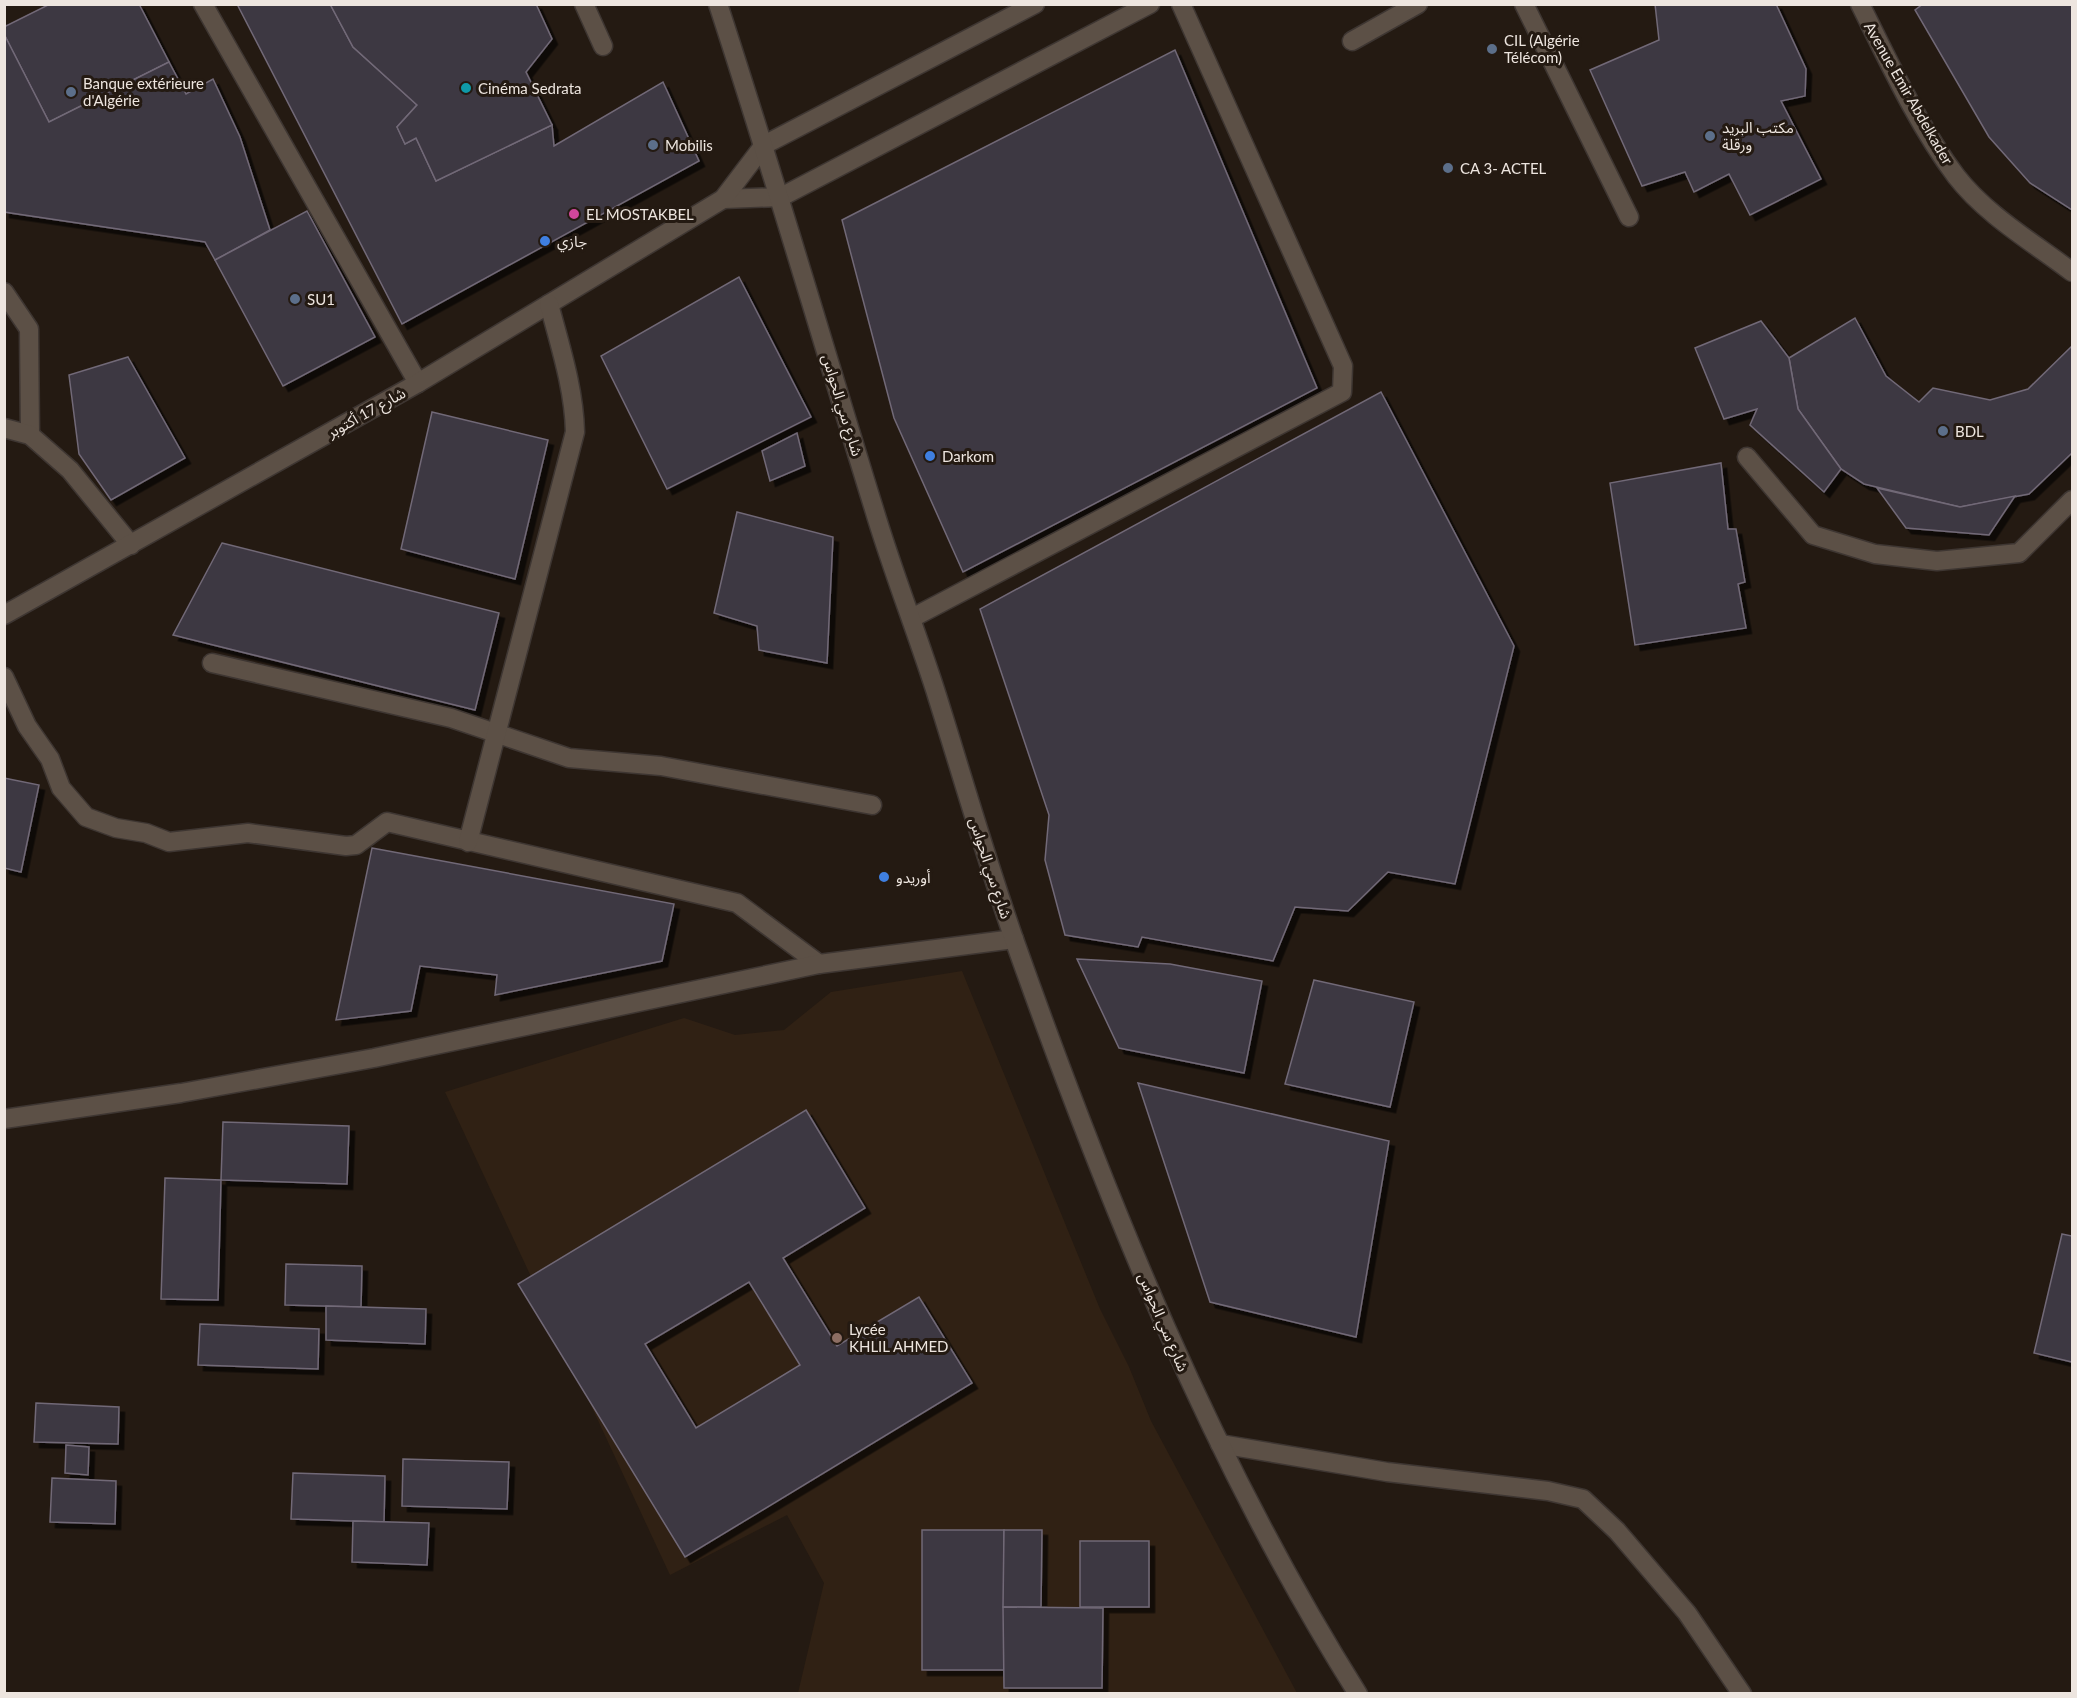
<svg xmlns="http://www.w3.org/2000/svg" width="2077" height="1698" viewBox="0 0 2077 1698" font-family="Lato,'Noto Sans Arabic',sans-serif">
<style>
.built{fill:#302114}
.building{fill:#3e3742;stroke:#716977;stroke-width:1.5;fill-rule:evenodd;filter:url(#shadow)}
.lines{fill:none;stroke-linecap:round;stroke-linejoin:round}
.service-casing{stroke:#3e3632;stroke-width:21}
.minor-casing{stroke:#3e3632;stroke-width:21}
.tertiary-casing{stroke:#3e3632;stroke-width:21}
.service{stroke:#5c5046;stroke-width:18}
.minor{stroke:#5c5046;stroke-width:18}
.tertiary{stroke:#5c5046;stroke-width:18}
.service-dot{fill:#5c6f8a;stroke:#241a12;stroke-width:2}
.culture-dot{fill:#0f9aa8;stroke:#241a12;stroke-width:2}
.hotel-dot{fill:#d1479c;stroke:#241a12;stroke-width:2}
.shop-dot{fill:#3f7fe0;stroke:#241a12;stroke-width:2}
.education-dot{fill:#8d6e63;stroke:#241a12;stroke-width:2}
.labels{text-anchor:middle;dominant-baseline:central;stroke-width:6;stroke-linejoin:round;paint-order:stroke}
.poi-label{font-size:15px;fill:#ede5df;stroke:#241a12;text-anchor:start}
.street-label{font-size:15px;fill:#ede5df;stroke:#241a12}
</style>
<defs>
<filter id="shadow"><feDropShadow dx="5.5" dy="5.5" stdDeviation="0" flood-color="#0009"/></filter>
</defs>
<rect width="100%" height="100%" fill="#241a12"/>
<polygon class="built" points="962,971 1100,1309 1129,1367 1151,1421 1297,1693 798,1693 824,1583 787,1515 670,1575 445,1092 684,1018 735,1035 784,1030 831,992"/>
<g class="building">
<polygon points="50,4 139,4 169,62 49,122 4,34 4,23 6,26"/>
<polygon points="237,4 330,4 353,47 417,105 397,127 405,144 416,138 436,181 552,125 554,146 663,82 699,161 402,324"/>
<polygon points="330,4 536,4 552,39 526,72 552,125 436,181 416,138 405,144 397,127 417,105 353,47"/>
<polygon points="1655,4 1776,4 1806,69 1805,96 1781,101 1821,179 1750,215 1729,174 1694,192 1685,172 1642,186 1590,70 1659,40"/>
<polygon points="1923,4 2072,4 2072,210 2030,183 1989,137 1915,10"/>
<polygon points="4,34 49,122 169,62 186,94 213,79 240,137 270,230 215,260 205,242 4,212"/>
<polygon points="1175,50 1317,388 963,572 894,418 842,220"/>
<polygon points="307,211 375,337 283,386 215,260"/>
<polygon points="739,277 811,417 667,489 601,356"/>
<polygon points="1855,318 1886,376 1919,402 1933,388 1990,400 2028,389 2072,346 2072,453 2029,494 1960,507 1864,484 1841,469 1798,409 1789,358"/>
<polygon points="1761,321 1789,358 1798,409 1841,469 1824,492 1750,425 1757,409 1724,419 1695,348"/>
<polygon points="128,357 185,458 111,500 79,454 69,375"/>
<polygon points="1381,392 1514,646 1455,884 1388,872 1348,911 1295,907 1273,961 1142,937 1138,947 1065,935 1045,860 1049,815 980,609"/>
<polygon points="432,412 548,440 515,579 401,549"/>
<polygon points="797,433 805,466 770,481 762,451"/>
<polygon points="1721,463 1728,529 1736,529 1745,582 1738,584 1746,628 1635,645 1610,483"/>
<polygon points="1877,488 1960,507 2015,496 1989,535 1906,528"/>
<polygon points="737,512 833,537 827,663 759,650 757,626 714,613"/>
<polygon points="222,543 499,613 475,710 173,635"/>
<polygon points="4,778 39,785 21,872 4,868"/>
<polygon points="372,848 674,904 662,961 495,995 497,975 420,966 411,1011 336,1020"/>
<polygon points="1077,959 1170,964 1262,981 1244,1073 1119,1048"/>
<polygon points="1314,980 1414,1002 1390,1107 1285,1084"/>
<polygon points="1138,1083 1389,1141 1356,1337 1210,1302"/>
<path d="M806,1110L865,1208L783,1258L837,1346L919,1297L972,1383L685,1557L518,1284ZM749,1282L800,1365L696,1428L645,1344Z"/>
<polygon points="223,1122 349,1126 347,1184 221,1180"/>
<polygon points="165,1178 221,1180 218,1300 161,1299"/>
<polygon points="2062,1234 2072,1236 2072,1362 2034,1353"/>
<polygon points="286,1264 362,1266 361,1307 285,1305"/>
<polygon points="326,1306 426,1309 425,1344 326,1340"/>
<polygon points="200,1324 319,1329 318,1369 198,1365"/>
<polygon points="36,1403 119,1407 118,1444 34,1442"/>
<polygon points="66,1445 89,1447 88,1475 65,1473"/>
<polygon points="403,1459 509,1462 507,1509 402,1506"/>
<polygon points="293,1473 385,1476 384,1522 291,1519"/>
<polygon points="52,1478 116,1481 115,1524 50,1522"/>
<polygon points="353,1521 429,1523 427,1565 352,1562"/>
<rect x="922" y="1530" width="82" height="140"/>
<polygon points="1004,1530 1042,1530 1041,1607 1003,1607"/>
<rect x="1080" y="1541" width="69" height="66"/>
<polygon points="1003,1607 1103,1608 1102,1688 1004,1688"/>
</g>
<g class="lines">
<g class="service-casing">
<g id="service">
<polyline points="203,4 418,383"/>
<polyline points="584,4 603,46"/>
<polyline points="1524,4 1629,217"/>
<polyline points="1352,41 1418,4"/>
<polyline points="4,292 29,329 30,435"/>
<polyline points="4,428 30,435 70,470 131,545"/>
<polyline points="1747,457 1813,535 1875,554 1937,561 2019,553 2072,500"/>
</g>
</g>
<g class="minor-casing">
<g id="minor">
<path d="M1860,4C1889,62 1917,124 1956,176C1986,215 2034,243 2072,272"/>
<polyline points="723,199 781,197 1150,4"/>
<polyline points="4,615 418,383 723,199 764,145 1035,4"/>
<polyline points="912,618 1342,392 1343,366 1181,4"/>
<polyline points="212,663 451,718 569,758 661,766 872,805"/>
<polyline points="4,677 27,726 50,759 61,788 86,817 116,828 146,833 169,842 248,833 346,846 356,845 387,822 737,903 819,964"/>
<path d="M468,842L575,432C574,388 560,346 549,304"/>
<polyline points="4,1119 181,1093 374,1058 819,964 1014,939"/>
<polyline points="1220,1444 1387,1472 1548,1491 1583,1499 1617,1531 1687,1613 1742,1694"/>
</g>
</g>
<g class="tertiary-casing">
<path id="tertiary" d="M718,4C773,172 822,341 874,509C893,573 918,635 938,699C963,779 987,862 1015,942C1107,1201 1211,1460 1358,1694"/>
</g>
<use href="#service" class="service"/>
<use href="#minor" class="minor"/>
<use href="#tertiary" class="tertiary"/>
</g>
<g class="service-dot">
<circle cx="1492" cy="49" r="6"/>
<circle cx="71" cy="92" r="6"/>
<circle cx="1710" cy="136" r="6"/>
<circle cx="653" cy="145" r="6"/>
<circle cx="1448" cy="168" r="6"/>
<circle cx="295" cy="299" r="6"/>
<circle cx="1943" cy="431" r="6"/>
</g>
<circle class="culture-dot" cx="466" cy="88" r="6"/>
<circle class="hotel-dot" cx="574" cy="214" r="6"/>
<g class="shop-dot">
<circle cx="545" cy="241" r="6"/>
<circle cx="930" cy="456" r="6"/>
<circle cx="884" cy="877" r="6"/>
</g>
<circle class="education-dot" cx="837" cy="1338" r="6"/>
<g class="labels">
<g class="poi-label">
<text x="1504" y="40">CIL (Algérie<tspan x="1504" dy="17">Télécom)</tspan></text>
<text x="83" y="83">Banque extérieure<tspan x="83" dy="17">d'Algérie</tspan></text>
<text x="478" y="88">Cinéma Sedrata</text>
<text x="1722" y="127">مكتب البريد<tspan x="1722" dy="17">ورقلة</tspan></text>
<text x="665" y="145">Mobilis</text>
<text x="1460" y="168">CA 3- ACTEL</text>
<text x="586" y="214">EL MOSTAKBEL</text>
<text x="557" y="241">جازي</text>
<text x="307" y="299">SU1</text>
<text x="1955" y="431">BDL</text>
<text x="942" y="456">Darkom</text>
<text x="896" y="877">أوريدو</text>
<text x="849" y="1329">Lycée<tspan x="849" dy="17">KHLIL AHMED</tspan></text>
</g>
<g class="street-label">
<text transform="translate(1909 93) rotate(60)">Avenue Emir Abdelkader</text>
<text transform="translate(843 405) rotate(73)">شارع سي الحواس</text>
<text transform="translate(366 412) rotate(-29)">شارع 17 أكتوبر</text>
<text transform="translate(991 868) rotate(72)">شارع سي الحواس</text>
<text transform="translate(1164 1322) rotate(67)">شارع سي الحواس</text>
</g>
</g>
<rect width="2077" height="1698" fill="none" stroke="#ede5df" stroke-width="12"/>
</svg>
